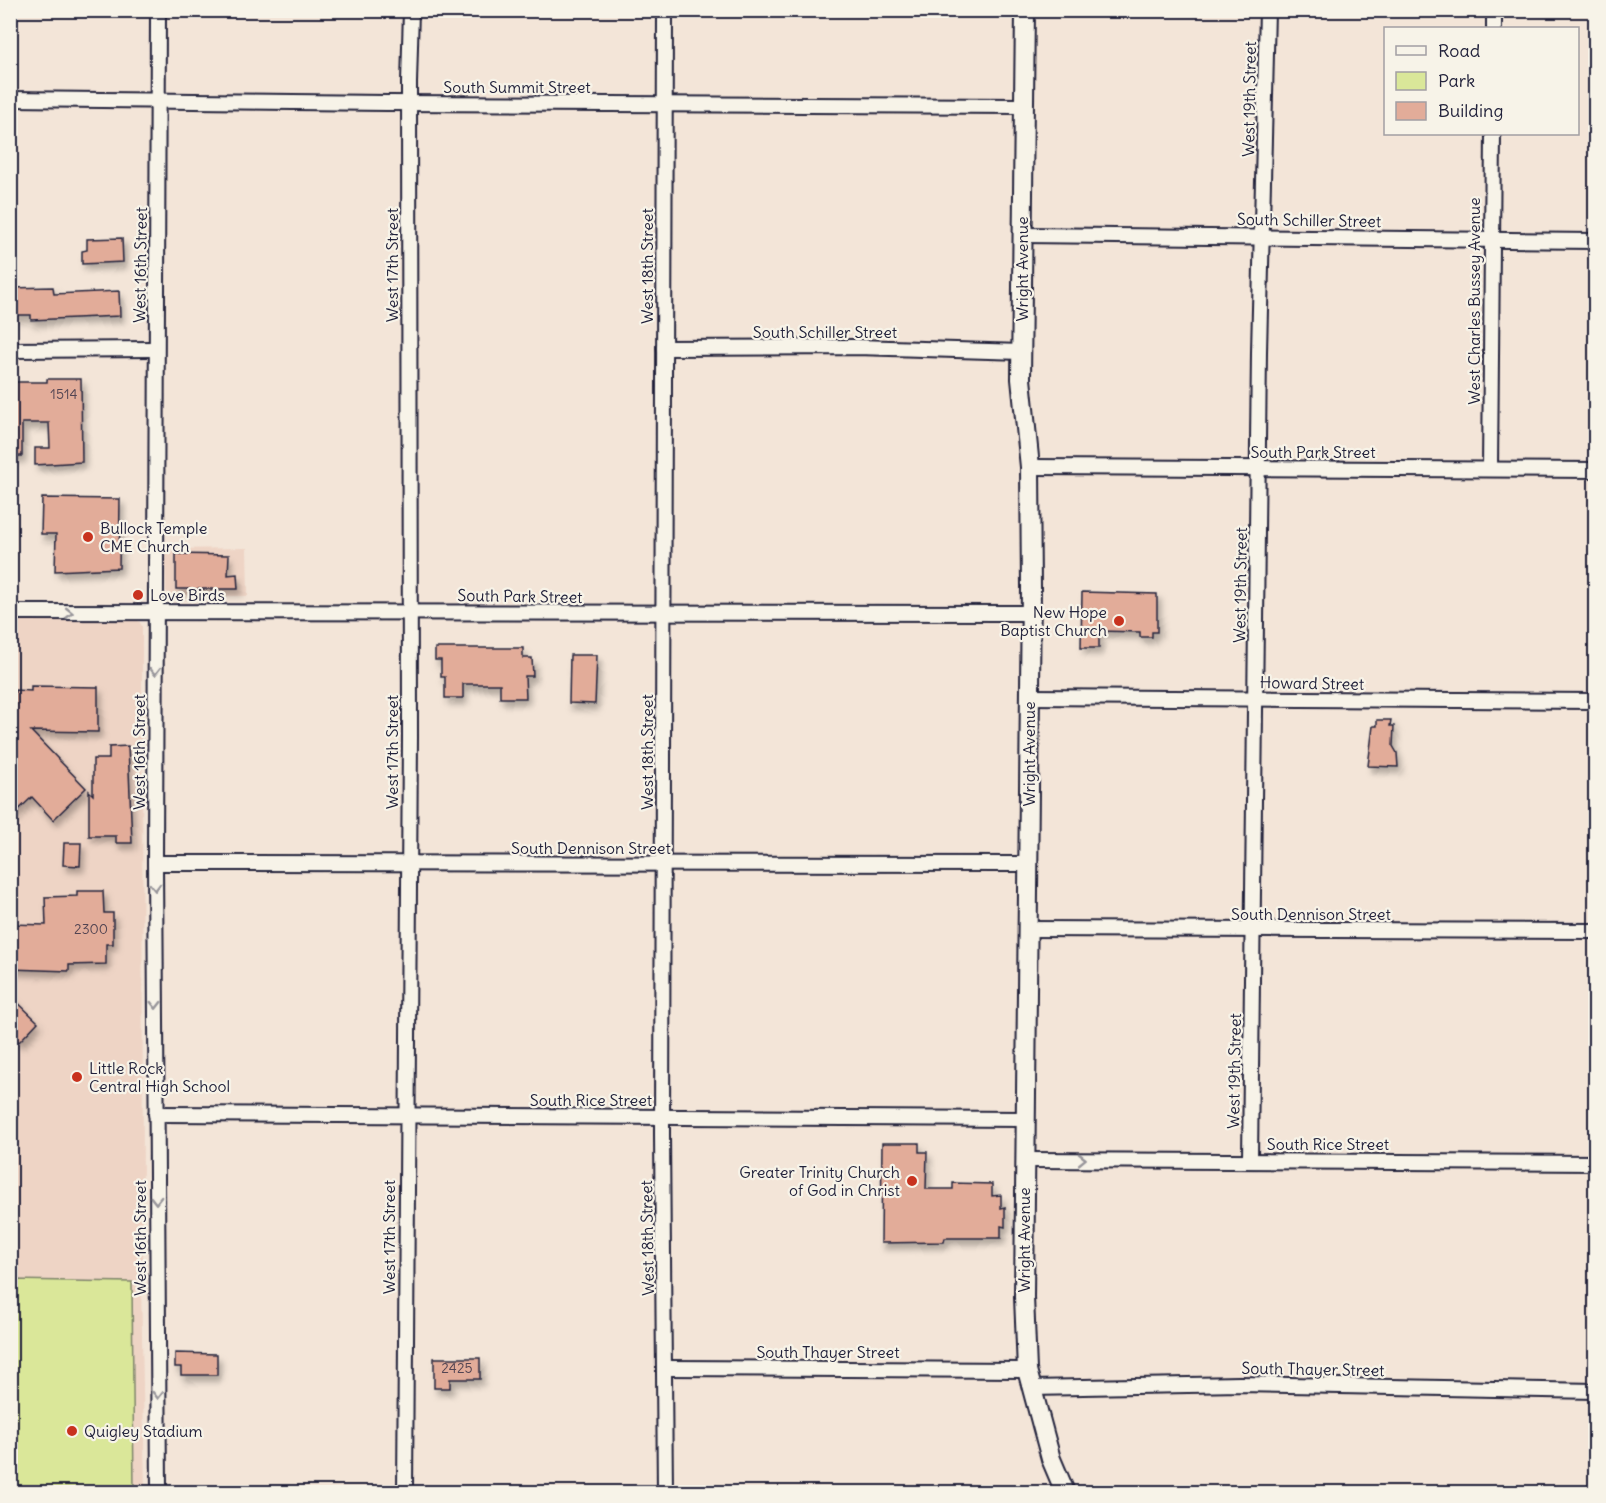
<svg xmlns="http://www.w3.org/2000/svg" width="1606" height="1503" viewBox="0 0 1606 1503" font-family="Delius,sans-serif">
<style>
.built{fill:#eed4c5}
.green{fill:#dae799;stroke:#7e846a;stroke-width:1.5}
.building{fill:#e2ac99;stroke:#22223b;stroke-width:1.5;filter:url(#shadow)}
.lines{fill:none;stroke-linecap:round;stroke-linejoin:round}
.street-casing{stroke:#22223b;stroke-width:18}
.secondary-casing{stroke:#22223b;stroke-width:22}
.street{stroke:#f7f3e8;stroke-width:14}
.secondary{stroke:#f7f3e8;stroke-width:18}
.oneway{stroke:#97959a}
.poi-dot{fill:#c8321e;stroke:#f7f3e8;stroke-width:2}
.labels{text-anchor:middle;dominant-baseline:central;stroke-width:4.5;stroke-linejoin:round;paint-order:stroke}
.number-label{font-size:14px;fill:#524452}
.street-label{font-size:16px;fill:#22223b;stroke:#f7f3e8}
.poi-label{font-size:16px;fill:#22223b;stroke:#f7f3e8;text-anchor:start}
</style>
<defs>
<filter id="shadow"><feDropShadow dx="3.5" dy="6" stdDeviation="3" flood-color="#0004"/></filter>
</defs>
<rect width="100%" height="100%" fill="#f3e5d8"/>
<filter id="ink" filterUnits="userSpaceOnUse"><feTurbulence type="fractalNoise" baseFrequency=".0167" numOctaves="2"/><feDisplacementMap in="SourceGraphic" scale="12" xChannelSelector="R" yChannelSelector="G"/><feConvolveMatrix kernelMatrix="1 2 1 2 8 2 1 2 1" color-interpolation-filters="sRGB"/></filter>
<g filter="url(#ink)">
<g class="built">
<polygon points="247,548 248,596 170,595 166,591 165,549"/>
<polygon points="11,620 132,621 139,621 142,626 143,1278 141,1282 145,1492 11,1492"/>
</g>
<polygon class="green" points="11,1280 132,1282 134,1492 11,1492"/>
<g class="building">
<polygon points="122,238 123,262 82,264 82,251 87,250 87,239"/>
<polygon points="53,287 54,294 119,291 120,316 31,320 31,315 10,315 10,288"/>
<polygon points="47,379 81,379 82,462 35,465 35,448 50,448 49,423 22,423 22,456 10,456 10,382 47,382"/>
<polygon points="42,498 120,499 119,568 55,571 56,534 41,534"/>
<polygon points="176,554 229,555 228,575 237,574 238,589 176,589"/>
<polygon points="1082,592 1157,594 1157,632 1152,632 1152,637 1140,637 1140,632 1099,631 1099,648 1081,648"/>
<polygon points="435,648 523,648 523,658 532,658 533,676 525,676 526,698 500,698 500,684 463,684 463,698 445,698 445,677 441,677 441,660 435,660"/>
<polygon points="570,655 597,655 595,704 569,703"/>
<polygon points="31,686 98,687 98,732 31,731 86,788 53,820 32,797 10,818 10,741 14,738 15,690 31,691"/>
<polygon points="1377,720 1391,720 1390,726 1394,726 1393,746 1397,753 1398,767 1368,766 1373,726 1377,726"/>
<polygon points="128,746 132,843 116,843 116,836 89,836 89,791 93,795 93,759 109,759 109,747"/>
<polygon points="64,843 81,843 80,866 63,865"/>
<polygon points="77,891 103,891 104,913 113,913 113,944 106,944 106,964 69,965 69,971 10,969 10,924 46,925 45,897 77,896"/>
<polygon points="10,995 38,1022 19,1042 10,1034"/>
<polygon points="882,1143 919,1143 919,1152 927,1152 926,1189 953,1189 953,1183 992,1184 992,1196 1001,1195 1001,1208 1005,1207 1005,1227 1001,1226 1001,1238 945,1238 944,1242 881,1243"/>
<polygon points="175,1353 217,1354 217,1375 181,1375 181,1367 175,1367"/>
<polygon points="434,1358 480,1358 480,1379 450,1379 450,1388 434,1388"/>
</g>
<g class="lines">
<g class="street-casing">
<g id="street">
<polyline points="158,10 155,863 159,1492"/>
<polyline points="1494,28 1494,10"/>
<polyline points="10,99 386,103 1023,106"/>
<polyline points="1022,235 1596,241"/>
<polyline points="664,348 857,347 1022,352"/>
<polyline points="10,350 155,349"/>
<polyline points="1030,467 1596,470"/>
<polyline points="1490,469 1493,134"/>
<polyline points="10,612 1029,613"/>
<polyline points="1029,697 1596,701"/>
<polyline points="155,863 1028,864"/>
<polyline points="1027,929 1596,931"/>
<polyline points="156,1114 1026,1119"/>
<polyline points="1024,1160 1596,1163"/>
<polyline points="1250,1160 1259,352 1267,10"/>
<polyline points="665,1368 1027,1370"/>
<polyline points="1031,1388 1240,1384 1596,1391"/>
<polyline points="405,1492 410,737 409,83 411,10"/>
<polyline points="665,1492 662,1135 665,10"/>
</g>
</g>
<g class="secondary-casing">
<polyline id="secondary" points="1025,10 1021,379 1030,467 1031,587 1024,1297 1027,1370 1051,1459 1065,1492"/>
</g>
<use href="#street" class="street"/>
<use href="#secondary" class="secondary"/>
</g>
<defs><path id="oneway-chevron" d="M-2-3.5L2.5 0L-2 3.5" fill="none" stroke-width="1.6" stroke-linecap="round" stroke-linejoin="round" transform="scale(1.5)"/></defs>
<g class="oneway">
<use href="#oneway-chevron" transform="translate(69 613) rotate(1)"/>
<use href="#oneway-chevron" transform="translate(155 671) rotate(90)"/>
<use href="#oneway-chevron" transform="translate(155 887) rotate(89)"/>
<use href="#oneway-chevron" transform="translate(156 1005) rotate(90)"/>
<use href="#oneway-chevron" transform="translate(1082 1159) rotate(-1)"/>
<use href="#oneway-chevron" transform="translate(156 1200) rotate(90)"/>
<use href="#oneway-chevron" transform="translate(158 1395) rotate(90)"/>
</g>
</g>
<g class="poi-dot">
<circle cx="88" cy="537" r="6"/>
<circle cx="138" cy="595" r="6"/>
<circle cx="1119" cy="621" r="6"/>
<circle cx="77" cy="1077" r="6"/>
<circle cx="912" cy="1181" r="6"/>
<circle cx="72" cy="1431" r="6"/>
</g>
<g class="labels">
<g class="number-label">
<text x="64" y="394">1514</text>
<text x="91" y="929">2300</text>
<text x="457" y="1368">2425</text>
</g>
<g class="street-label">
<text x="517" y="87">South Summit Street</text>
<text transform="translate(1249 99) rotate(-89)">West 19th Street</text>
<text transform="translate(1309 220) rotate(1)">South Schiller Street</text>
<text transform="translate(140 265) rotate(-89)">West 16th Street</text>
<text transform="translate(392 265) rotate(-90)">West 17th Street</text>
<text transform="translate(647 266) rotate(-90)">West 18th Street</text>
<text transform="translate(1022 269) rotate(-90)">Wright Avenue</text>
<text transform="translate(1474 301) rotate(-90)">West Charles Bussey Avenue</text>
<text x="825" y="332">South Schiller Street</text>
<text x="1313" y="452">South Park Street</text>
<text transform="translate(1240 585) rotate(-89)">West 19th Street</text>
<text transform="translate(520 596) rotate(1)">South Park Street</text>
<text transform="translate(1312 683) rotate(1)">Howard Street</text>
<text transform="translate(139 752) rotate(-90)">West 16th Street</text>
<text transform="translate(392 752) rotate(-90)">West 17th Street</text>
<text transform="translate(647 752) rotate(-90)">West 18th Street</text>
<text transform="translate(1029 754) rotate(-90)">Wright Avenue</text>
<text x="591" y="848">South Dennison Street</text>
<text x="1311" y="914">South Dennison Street</text>
<text transform="translate(1234 1071) rotate(-89)">West 19th Street</text>
<text x="591" y="1100">South Rice Street</text>
<text x="1328" y="1144">South Rice Street</text>
<text transform="translate(389 1237) rotate(-90)">West 17th Street</text>
<text transform="translate(140 1238) rotate(-90)">West 16th Street</text>
<text transform="translate(647 1238) rotate(-91)">West 18th Street</text>
<text transform="translate(1024 1240) rotate(-90)">Wright Avenue</text>
<text x="828" y="1352">South Thayer Street</text>
<text transform="translate(1313 1369) rotate(1)">South Thayer Street</text>
</g>
<g class="poi-label">
<text x="100" y="528">Bullock Temple<tspan x="100" dy="18">CME Church</tspan></text>
<text x="150" y="595">Love Birds</text>
<text x="1107" y="612" text-anchor="end">New Hope<tspan x="1107" dy="18">Baptist Church</tspan></text>
<text x="89" y="1068">Little Rock<tspan x="89" dy="18">Central High School</tspan></text>
<text x="900" y="1172" text-anchor="end">Greater Trinity Church<tspan x="900" dy="18">of God in Christ</tspan></text>
<text x="84" y="1431">Quigley Stadium</text>
</g>
</g>
<rect width="1606" height="1503" fill="none" stroke="#f7f3e8" stroke-width="36"/>
<rect x="18" y="18" width="1570" height="1467" fill="none" stroke="#22223b" stroke-width="2" filter="url(#ink)"/>
<rect x="1384" y="27" width="195" height="108" fill="#f7f3e8" stroke="#a29fa3" stroke-width="1.5"/>
<rect x="1396" y="46" width="30" height="9" fill="#f7f3e8" stroke="#a29fa3" stroke-width="1.5"/>
<text x="1438" y="57" font-size="18" fill="#22223b">Road</text>
<rect x="1396" y="72" width="30" height="18" fill="#dae799" stroke="#a29fa3" stroke-width="1.5"/>
<text x="1438" y="87" font-size="18" fill="#22223b">Park</text>
<rect x="1396" y="102" width="30" height="18" fill="#e2ac99" stroke="#a29fa3" stroke-width="1.5"/>
<text x="1438" y="117" font-size="18" fill="#22223b">Building</text>
</svg>
